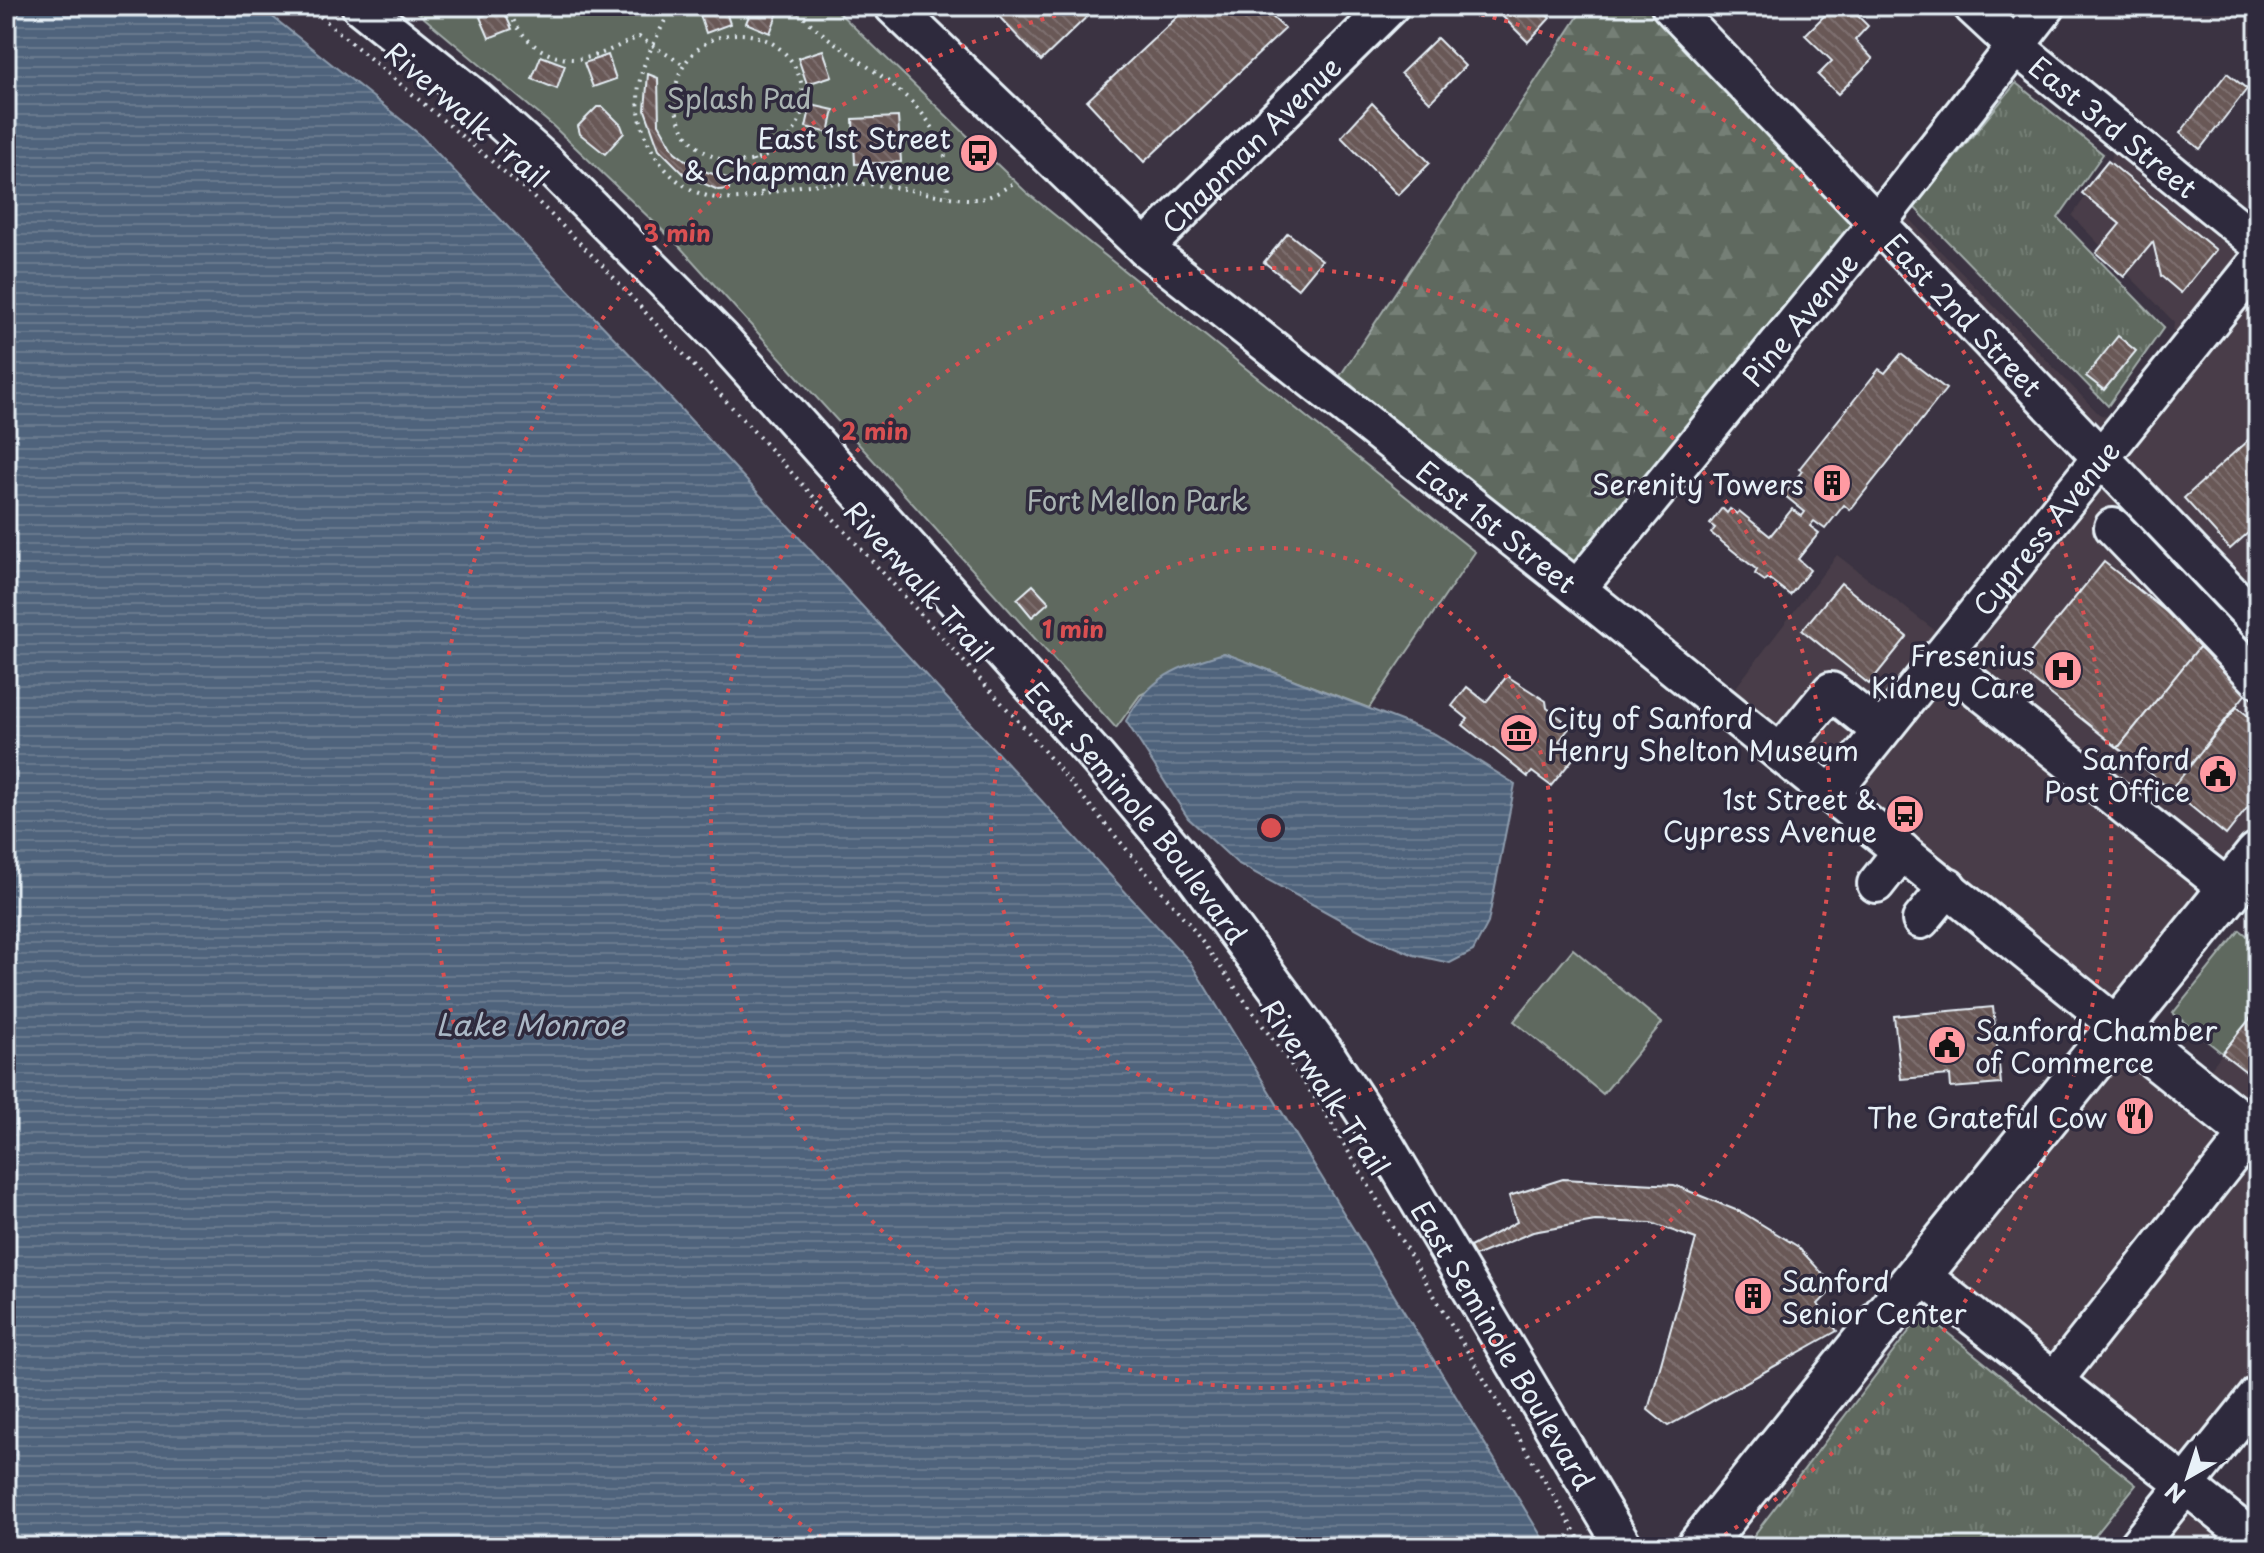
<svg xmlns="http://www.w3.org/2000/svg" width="2264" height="1553" viewBox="0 0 2264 1553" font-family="'Playpen Sans',sans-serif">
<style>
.built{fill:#493e48}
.grass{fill:url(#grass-tufts);stroke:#a3adab;stroke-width:2}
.forest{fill:url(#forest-firs);stroke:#a3adab;stroke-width:2}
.park{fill:#5e695e;stroke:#a3adab;stroke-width:2}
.water{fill:url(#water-rules);stroke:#8d9cad;stroke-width:2}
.building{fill:url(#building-back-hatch);stroke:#e8f1f8;stroke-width:2}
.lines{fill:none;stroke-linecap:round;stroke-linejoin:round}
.minor-casing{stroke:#e8f1f8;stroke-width:42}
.major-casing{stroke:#e8f1f8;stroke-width:50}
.path{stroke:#e8f1f8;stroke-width:4;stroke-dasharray:2 6;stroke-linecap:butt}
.minor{stroke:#2f2a3d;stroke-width:36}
.major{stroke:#2f2a3d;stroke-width:44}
.ring{fill:none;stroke:#da5052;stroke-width:4;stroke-dasharray:4 8}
.labels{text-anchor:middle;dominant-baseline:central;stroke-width:7;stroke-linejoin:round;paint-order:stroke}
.park-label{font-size:28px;fill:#aab4b3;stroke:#2f2a3d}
.street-label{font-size:28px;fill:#e8f1f8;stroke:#2f2a3d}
.poi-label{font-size:28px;fill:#e8f1f8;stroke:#2f2a3d;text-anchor:end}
.water-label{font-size:30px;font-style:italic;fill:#abb8c6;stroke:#2f2a3d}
.centre{fill:#da5052;stroke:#2f2a3d;stroke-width:4}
.ring-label{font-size:24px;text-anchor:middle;font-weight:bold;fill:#da5052;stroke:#2f2a3d;stroke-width:7;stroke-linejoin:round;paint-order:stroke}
</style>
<defs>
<pattern id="grass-tufts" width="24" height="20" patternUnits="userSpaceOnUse" patternTransform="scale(2)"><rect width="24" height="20" fill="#5e695e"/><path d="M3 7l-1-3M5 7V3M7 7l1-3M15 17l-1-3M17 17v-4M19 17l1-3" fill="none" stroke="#757f76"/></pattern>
<pattern id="forest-firs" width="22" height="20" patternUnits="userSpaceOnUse" patternTransform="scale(2)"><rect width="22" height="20" fill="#5e695e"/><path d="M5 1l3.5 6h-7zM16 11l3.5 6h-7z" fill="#757f76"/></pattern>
<pattern id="water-rules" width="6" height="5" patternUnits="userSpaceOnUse" patternTransform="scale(2)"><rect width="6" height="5" fill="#50637b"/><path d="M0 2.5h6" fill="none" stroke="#697a8e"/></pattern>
<pattern id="building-back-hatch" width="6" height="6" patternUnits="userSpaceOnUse" patternTransform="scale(2)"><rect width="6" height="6" fill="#695857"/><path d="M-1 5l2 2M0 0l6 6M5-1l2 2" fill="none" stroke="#7e7070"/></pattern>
</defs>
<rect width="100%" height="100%" fill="#3b3342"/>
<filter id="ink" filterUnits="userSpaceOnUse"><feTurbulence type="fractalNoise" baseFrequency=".0125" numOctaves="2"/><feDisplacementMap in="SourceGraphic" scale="16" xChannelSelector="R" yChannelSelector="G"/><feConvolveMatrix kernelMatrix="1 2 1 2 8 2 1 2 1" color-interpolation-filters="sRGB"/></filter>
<g filter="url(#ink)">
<g class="built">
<polygon points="2016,64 2249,254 2100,439 1896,219 1906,216 2099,414 2107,417 2116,411 2173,333 2174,322 2072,216 2111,160 2113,151 2020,72 2014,72"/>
<polygon points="2258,281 2258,603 2116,456"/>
<polygon points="2099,477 2258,642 2258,835 2118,1009 1849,791"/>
<polygon points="1837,555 1942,636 1830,776 1730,695"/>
<polygon points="2258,1009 2258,1124 2202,1079"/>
<polygon points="2120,1045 2258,1155 2258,1376 2185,1467 1939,1271"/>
<polygon points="2186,1503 2241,1547 2151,1547"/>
</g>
<g class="grass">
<polygon points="2016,83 2103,154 2058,218 2164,327 2108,406 1914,207"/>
<polygon points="1923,1313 2136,1485 2086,1547 1745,1547"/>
</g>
<polygon class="forest" points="1585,6 1651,6 1858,218 1755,353 1576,571 1336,382"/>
<g class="park">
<polygon points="410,6 832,6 1026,192 1475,552 1369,708 1224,653 1140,695 1116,728 680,247 553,126"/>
<polygon points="2240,930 2258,944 2258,1009 2222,1053 2173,1013"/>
<polygon points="1573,949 1662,1023 1603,1094 1514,1021"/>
</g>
<g class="water">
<polygon points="6,6 259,6 419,134 642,367 1190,962 1548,1547 6,1547"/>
<path d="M1224,653L1435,734L1515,784L1488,923L1473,951L1450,963L1414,955L1372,937L1237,863L1188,818L1126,721C1150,676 1177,667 1224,653Z"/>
</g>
<g class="building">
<polygon points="697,6 724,6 730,24 706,33"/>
<polygon points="753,6 779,10 770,33 746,23"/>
<polygon points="989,6 1098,6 1041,61"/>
<polygon points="1189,6 1261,6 1285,29 1144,162 1087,101"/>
<polygon points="1492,6 1537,6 1550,18 1528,42"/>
<polygon points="1834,6 1848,6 1868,26 1855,40 1873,59 1838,94 1818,75 1832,61 1805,35"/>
<polygon points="502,7 512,29 489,38 480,17"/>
<polygon points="1437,38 1465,66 1430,102 1401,73"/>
<polygon points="823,50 832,76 807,84 798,58"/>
<polygon points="608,55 616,79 593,87 584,63"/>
<polygon points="541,56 565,65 557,89 532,79"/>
<polygon points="2227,73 2247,89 2200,149 2180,133"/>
<polygon points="648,74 658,78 659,124 675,152 697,169 730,179 729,189 718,190 685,175 659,149 645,110"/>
<polygon points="1372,103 1430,163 1398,195 1341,137"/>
<polygon points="811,105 834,110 829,133 806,127"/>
<polygon points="597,107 603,107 621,125 624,133 605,154 580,134 578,126"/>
<polygon points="898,117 901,162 855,164 853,119"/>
<polygon points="2108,161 2216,250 2181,293 2161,276 2153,242 2124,277 2096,253 2120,224 2082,193"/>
<polygon points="1288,233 1322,260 1298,289 1264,262"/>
<polygon points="2118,336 2136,351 2104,390 2086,376"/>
<polygon points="1901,354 1946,389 1850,510 1844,505 1825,529 1814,521 1810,526 1819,533 1798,559 1810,570 1790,595 1768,578 1765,581 1755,574 1757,570 1711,533 1715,528 1710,524 1722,508 1727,513 1730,509 1737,514 1739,511 1770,536 1792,509 1802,516 1805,512 1784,495 1802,471 1799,469 1879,369 1885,373"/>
<polygon points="2258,431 2258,524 2230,549 2184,498"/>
<polygon points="2104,562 2204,642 2118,748 2018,668"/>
<polygon points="1841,583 1907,637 1869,684 1802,630"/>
<polygon points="1033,585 1049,602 1032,617 1017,599"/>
<polygon points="2199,647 2251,687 2171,790 2118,748"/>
<polygon points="1507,676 1546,701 1547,708 1571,726 1559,741 1577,754 1551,786 1532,772 1528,777 1463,725 1468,719 1452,706 1467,687 1486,702"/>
<polygon points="2237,707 2258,724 2258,760 2249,771 2258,778 2258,794 2226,835 2171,790"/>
<polygon points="1993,1007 2001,1084 1951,1088 1950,1075 1901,1079 1894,1016"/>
<polygon points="2258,1009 2258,1081 2222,1053"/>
<polygon points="1563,1179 1674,1185 1743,1213 1797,1246 1835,1287 1818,1304 1837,1331 1668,1426 1648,1410 1696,1239 1651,1223 1595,1221 1533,1232 1475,1256 1470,1247 1517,1222 1509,1196"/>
</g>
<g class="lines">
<g class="minor-casing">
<g id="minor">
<path id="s1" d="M360,6L476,99L546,162L721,338L1098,759L1178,854L1324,1051L1386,1146L1624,1547"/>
<path id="s2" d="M893,6L1145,248L1577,589L2119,1027"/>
<path id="s3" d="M1670,6L2258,622"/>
<path id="s4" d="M1972,6L2015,46L2258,243"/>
<path id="s5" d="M1145,248L1390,6"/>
<polyline points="2113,527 2258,679"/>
<path id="s6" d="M1577,589L1879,221L2047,6"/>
<polyline points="1939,658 2230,890"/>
<polyline points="1780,753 1831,691 1881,731"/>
<path id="s7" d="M1831,794L2258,262"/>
<polyline points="1876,884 1902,851"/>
<polyline points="1921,920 1948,887"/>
<polyline points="1921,1275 2258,1543"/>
<polyline points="2054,1381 2258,1122"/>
<polyline points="2136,1547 2258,1395"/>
</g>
</g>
<g class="major-casing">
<g id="major">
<polyline points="2119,1027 2258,1138"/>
<polyline points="1699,1547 2258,855"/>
</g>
</g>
<g class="path">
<polyline points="308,6 528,192 604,267 1029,733 1190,925 1323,1109 1584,1547"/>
<path d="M507,6C518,38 548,65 585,58C603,55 621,44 639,37L684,65"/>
<path d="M671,6C661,33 643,57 639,85C632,137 669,195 724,199C747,201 768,193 790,188C813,183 840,183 863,184C896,184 960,204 984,198C996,195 1006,188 1016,181"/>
<path d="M793,6C846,67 959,97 947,195"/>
<circle cx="739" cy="98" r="64"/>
<polyline points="753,160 763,195"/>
</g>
<use href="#minor" class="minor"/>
<use href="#major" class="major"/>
</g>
</g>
<g class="ring">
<circle cx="1271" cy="828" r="280"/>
<circle cx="1271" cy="828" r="560"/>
<path d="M832 1544A840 840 0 0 1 1096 6M1446 6A840 840 0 0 1 1710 1544"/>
</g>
<defs>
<g id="bus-disc" transform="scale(2)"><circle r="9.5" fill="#ff9aa2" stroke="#2f2a3d"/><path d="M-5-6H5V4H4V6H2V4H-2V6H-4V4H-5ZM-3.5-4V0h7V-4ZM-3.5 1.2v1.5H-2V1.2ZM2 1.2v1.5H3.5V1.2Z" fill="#111"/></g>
<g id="building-disc" transform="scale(2)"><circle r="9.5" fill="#ff9aa2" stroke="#2f2a3d"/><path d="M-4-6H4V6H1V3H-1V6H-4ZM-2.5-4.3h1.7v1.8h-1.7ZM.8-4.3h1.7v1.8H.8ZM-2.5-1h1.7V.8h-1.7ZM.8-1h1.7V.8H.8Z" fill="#111"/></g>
<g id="hospital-disc" transform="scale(2)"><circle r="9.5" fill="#ff9aa2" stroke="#2f2a3d"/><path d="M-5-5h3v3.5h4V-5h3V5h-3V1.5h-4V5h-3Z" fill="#111"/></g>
<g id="museum-disc" transform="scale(2)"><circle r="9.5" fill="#ff9aa2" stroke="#2f2a3d"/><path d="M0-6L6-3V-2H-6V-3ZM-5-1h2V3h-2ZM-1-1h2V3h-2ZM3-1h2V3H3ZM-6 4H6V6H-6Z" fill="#111"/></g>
<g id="civic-disc" transform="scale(2)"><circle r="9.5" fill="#ff9aa2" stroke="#2f2a3d"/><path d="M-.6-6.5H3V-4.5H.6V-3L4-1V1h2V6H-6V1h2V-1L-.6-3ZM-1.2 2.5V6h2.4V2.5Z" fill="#111"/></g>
<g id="restaurant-disc" transform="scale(2)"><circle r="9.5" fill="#ff9aa2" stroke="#2f2a3d"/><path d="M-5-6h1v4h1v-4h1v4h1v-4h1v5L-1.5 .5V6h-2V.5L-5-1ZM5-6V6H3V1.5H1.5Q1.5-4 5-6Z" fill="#111"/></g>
</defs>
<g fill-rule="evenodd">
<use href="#bus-disc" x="979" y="153"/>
<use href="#building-disc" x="1832" y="483"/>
<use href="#hospital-disc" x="2063" y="670"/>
<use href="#museum-disc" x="1519" y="733"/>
<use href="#civic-disc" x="2218" y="774"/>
<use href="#bus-disc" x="1905" y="814"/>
<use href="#civic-disc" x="1947" y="1045"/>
<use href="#restaurant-disc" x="2135" y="1116"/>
<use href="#building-disc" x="1753" y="1296"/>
</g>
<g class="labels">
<g class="park-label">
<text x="739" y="97">Splash Pad</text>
<text x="1137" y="499">Fort Mellon Park</text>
</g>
<g class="street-label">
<text transform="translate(467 114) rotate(41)">Riverwalk Trail</text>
<text stroke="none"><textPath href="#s4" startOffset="186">East 3rd Street</textPath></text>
<text stroke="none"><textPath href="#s5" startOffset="148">Chapman Avenue</textPath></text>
<text stroke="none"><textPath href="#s3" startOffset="426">East 2nd Street</textPath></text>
<text stroke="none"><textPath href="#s6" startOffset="350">Pine Avenue</textPath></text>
<text stroke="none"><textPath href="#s2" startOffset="798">East 1st Street</textPath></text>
<text stroke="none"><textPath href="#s7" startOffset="342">Cypress Avenue</textPath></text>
<text transform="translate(919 581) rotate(48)">Riverwalk Trail</text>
<text stroke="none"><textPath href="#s1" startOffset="1122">East Seminole Boulevard</textPath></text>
<text transform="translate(1326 1087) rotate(56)">Riverwalk Trail</text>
<text stroke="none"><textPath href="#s1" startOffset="1770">East Seminole Boulevard</textPath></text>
</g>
<g class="poi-label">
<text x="951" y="137">East 1st Street<tspan x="951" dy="32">&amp; Chapman Avenue</tspan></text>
<text x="1804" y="483">Serenity Towers</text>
<text x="2035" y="654">Fresenius<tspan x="2035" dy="32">Kidney Care</tspan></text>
<text x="1547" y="717" text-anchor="start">City of Sanford<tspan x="1547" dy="32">Henry Shelton Museum</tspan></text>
<text x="2190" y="758">Sanford<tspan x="2190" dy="32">Post Office</tspan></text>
<text x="1877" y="798">1st Street &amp;<tspan x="1877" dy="32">Cypress Avenue</tspan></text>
<text x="1975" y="1029" text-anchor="start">Sanford Chamber<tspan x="1975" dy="32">of Commerce</tspan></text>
<text x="2107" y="1116">The Grateful Cow</text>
<text x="1781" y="1280" text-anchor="start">Sanford<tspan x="1781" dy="32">Senior Center</tspan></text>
</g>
<g class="water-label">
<text x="530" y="1023">Lake Monroe</text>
</g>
</g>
<circle cx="1271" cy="828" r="12" class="centre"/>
<g class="ring-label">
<text x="677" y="242">3 min</text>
<text x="875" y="440">2 min</text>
<text x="1073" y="638">1 min</text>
</g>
<rect width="2264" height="1553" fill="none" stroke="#2f2a3d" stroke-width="32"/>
<rect x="16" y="16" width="2232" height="1521" fill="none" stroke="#e8f1f8" stroke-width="3" filter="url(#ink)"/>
<g transform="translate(2188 1477) rotate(219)" stroke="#2f2a3d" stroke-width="6" paint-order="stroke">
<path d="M0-6L14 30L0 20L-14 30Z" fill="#e8f1f8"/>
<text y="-12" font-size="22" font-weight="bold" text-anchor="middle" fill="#e8f1f8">N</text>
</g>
</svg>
